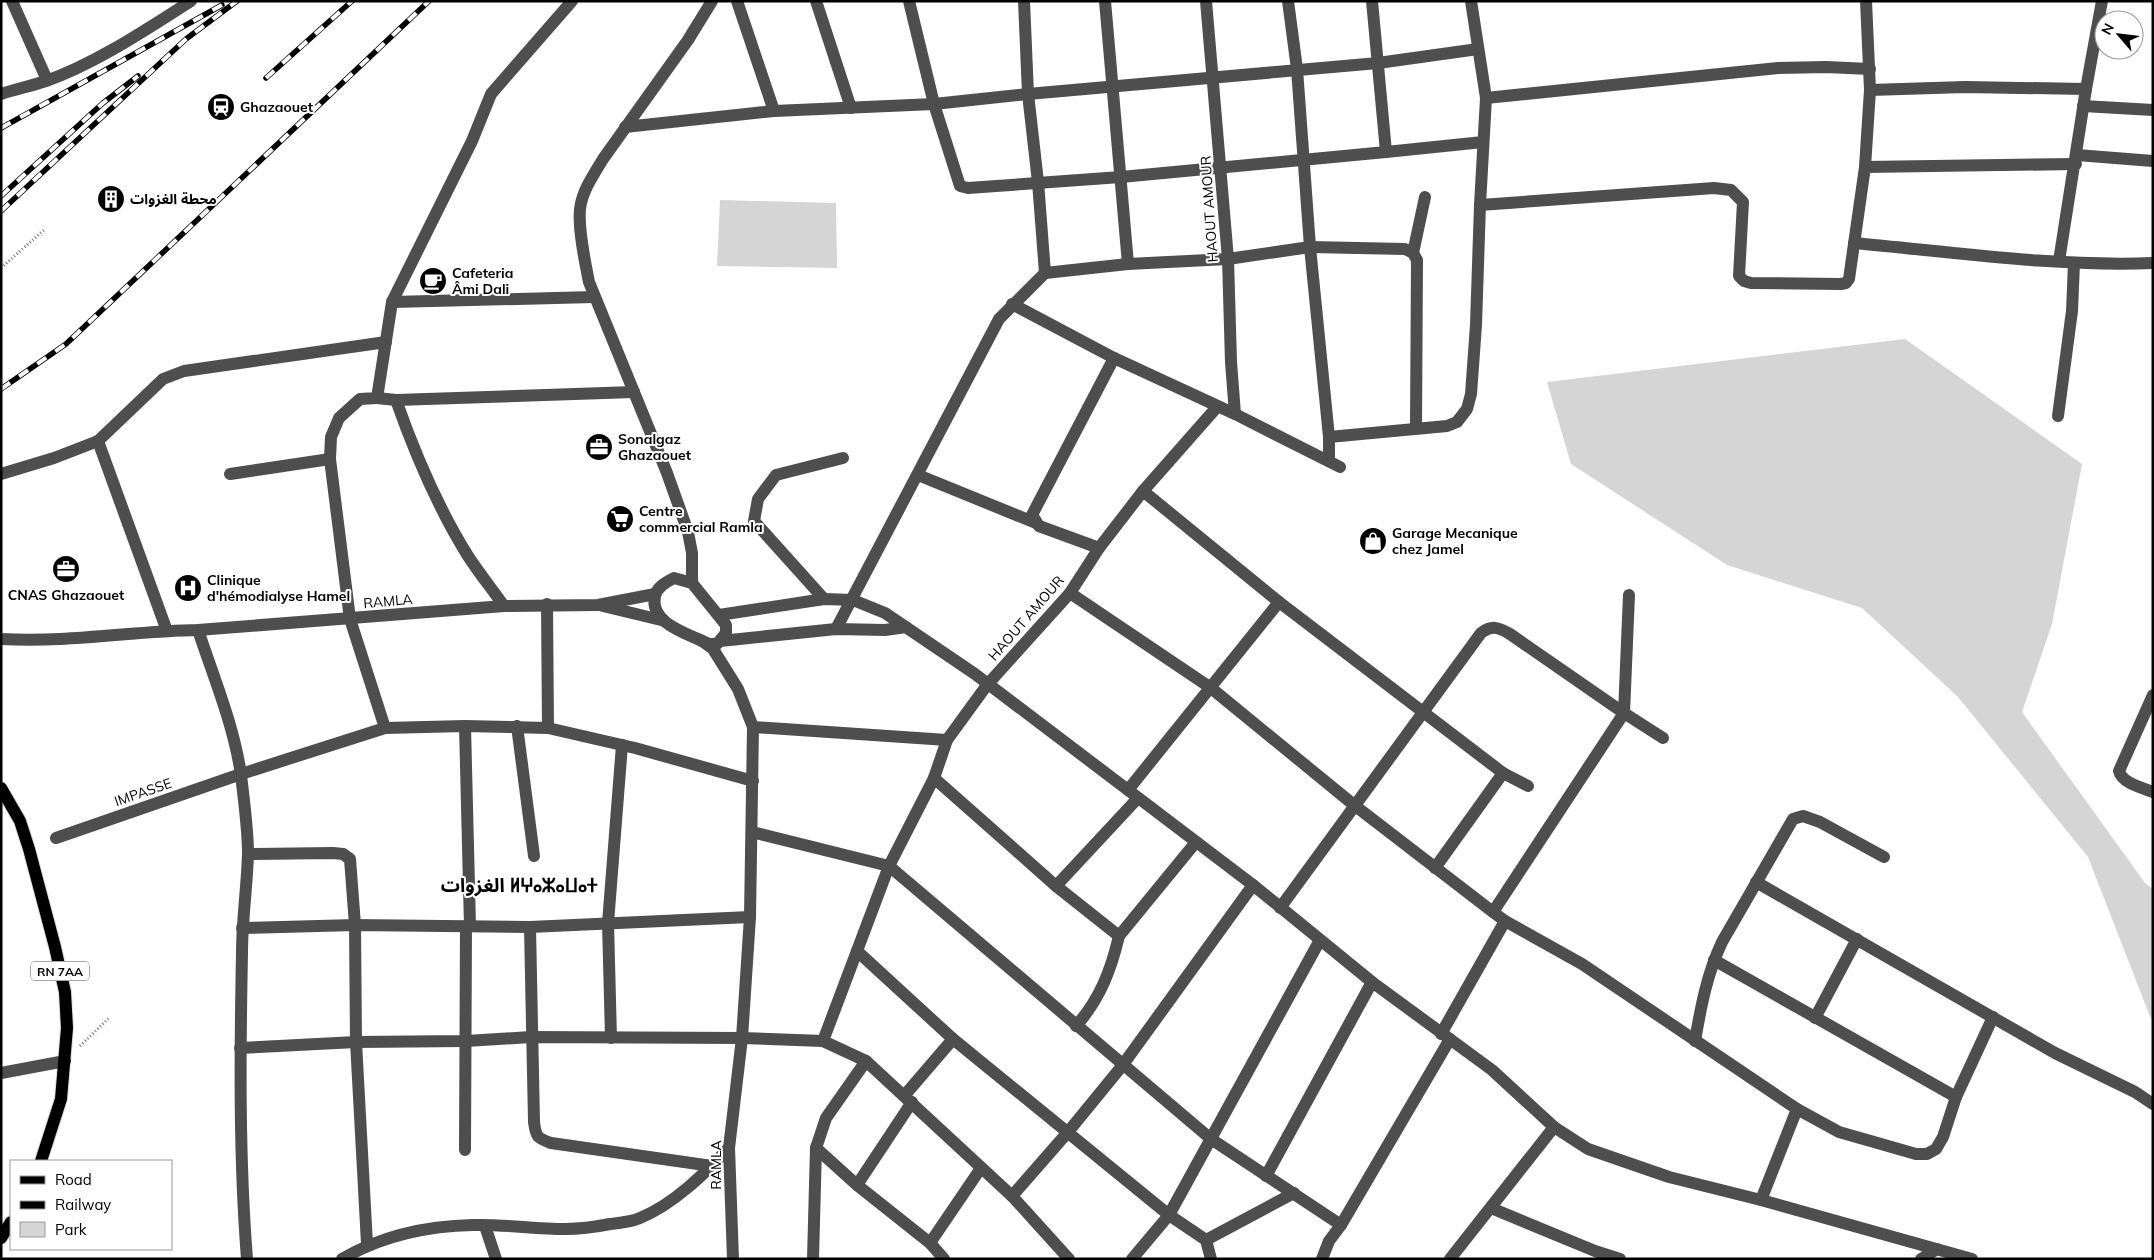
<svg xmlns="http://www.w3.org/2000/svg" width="2154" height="1260" viewBox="0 0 2154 1260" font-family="Mulish,'Noto Sans Arabic','Noto Sans Tifinagh',sans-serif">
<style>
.green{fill:#d5d5d5}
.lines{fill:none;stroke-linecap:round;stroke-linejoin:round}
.major-casing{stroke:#dbdbdb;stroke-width:14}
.path{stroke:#707070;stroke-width:3;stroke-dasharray:1 2.5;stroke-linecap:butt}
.minor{stroke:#4e4e4e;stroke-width:12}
.major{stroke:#000;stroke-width:12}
.rail-casing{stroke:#000;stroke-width:5.5}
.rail{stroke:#fff;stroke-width:4;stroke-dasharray:11;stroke-linecap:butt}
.labels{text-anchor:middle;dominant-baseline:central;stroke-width:4;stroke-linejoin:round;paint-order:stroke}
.shield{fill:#fff;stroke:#4c4c4c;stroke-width:1}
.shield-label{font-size:12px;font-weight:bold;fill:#000}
.poi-label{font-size:14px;font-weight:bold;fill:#000;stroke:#fff;text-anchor:start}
.street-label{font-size:14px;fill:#000;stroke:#fff}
.district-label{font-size:19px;font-weight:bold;fill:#000;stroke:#fff}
</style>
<rect width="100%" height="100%" fill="#fff"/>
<g class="green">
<polygon points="720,200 836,203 837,268 717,266"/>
<polygon points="1905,339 2082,464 2052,624 2022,712 2145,883 2153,889 2153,1013 2151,1019 2088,857 1958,697 1862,608 1727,565 1571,464 1547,382"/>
</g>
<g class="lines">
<g class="major-casing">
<g id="major">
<polyline points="1,788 20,821 29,849 55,947 65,992 67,1028 61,1099 41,1161"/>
<polyline points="1,1238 11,1222"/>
</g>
</g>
<g class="path">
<polyline points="1,268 44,230"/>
<polyline points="80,1046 110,1017"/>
</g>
<g class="minor">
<polyline points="12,1 47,80"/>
<polyline points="737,1 774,111"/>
<polyline points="816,1 851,108"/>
<polyline points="909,1 934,104 960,186 968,188 1121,177 1386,152 1372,1"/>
<polyline points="1105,1 1128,264"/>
<polyline points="1206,1 1228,259 1231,362 1235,414"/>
<polyline points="1288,1 1297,69 1310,247 1329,437 1329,461"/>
<polyline points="1870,90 1965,87 2086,89"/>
<path d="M1,94C16,89 31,86 46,81C95,64 147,29 191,1"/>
<polyline points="1486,98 1778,68 1826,67 1870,69"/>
<polyline points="2083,106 2153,110"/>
<polyline points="625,127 774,111 934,104 1028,94 1378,63 1478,49"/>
<polyline points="1386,152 1483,142"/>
<polyline points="2077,155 2153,161"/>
<polyline points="1865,167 1870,90 1866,1"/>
<polyline points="1480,205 1714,188 1731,190 1743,202 1739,276 1744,281 1751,283 1841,284 1846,283 1849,279 1865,167 2076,164"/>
<path d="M1854,243C1952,252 2055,267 2153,263"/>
<polyline points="1413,253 1425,197"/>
<polyline points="2059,261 2086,89 2102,1"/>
<polyline points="1045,273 1128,264 1228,259 1310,247 1405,249 1413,253 1417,260 1416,428"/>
<polyline points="392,302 594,297"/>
<polyline points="1012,304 1114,358 1032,515 1039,526 1099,548"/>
<polyline points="1114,358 1235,414 1340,467"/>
<path d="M377,398L396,400C415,454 438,508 468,556C479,573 492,589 504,606"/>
<polyline points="396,400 634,392"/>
<polyline points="2058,416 2072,311 2074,263"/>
<polyline points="1329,437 1447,426 1457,422 1467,409 1471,394 1476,325 1480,205 1486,98 1471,1"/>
<polyline points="98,441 167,631"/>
<polyline points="1,474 54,458 98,441 163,379 184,371 386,342"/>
<polyline points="230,474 330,459"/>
<polyline points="918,475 1036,523"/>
<polyline points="1143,491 1279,602"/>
<path d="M674,578L692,583L726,625V633L717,644H709C689,634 649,624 655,596C657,587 666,582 674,578Z"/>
<path d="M692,583V553L688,532L667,473L589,282C585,262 578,229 580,209C582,191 594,174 603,159L688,40L712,1"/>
<path d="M1070,593L1211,688L1354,805L1493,912L1624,713L1510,634C1498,627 1492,625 1481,633L1280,908"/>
<polyline points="1629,595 1624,713 1663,738"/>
<polyline points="824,599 754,521 758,499 776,475 843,458"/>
<polyline points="547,604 548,728 635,748 753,781"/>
<polyline points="603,606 661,620"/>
<polyline points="719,615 824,599 853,600 885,613 975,674 1128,790 1253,885 1372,982 1492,1070 1554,1127 1588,1149 1669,1177 1761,1200 1972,1259"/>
<polyline points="836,629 999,319 1045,273 1038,182 1028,94 1024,1"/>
<path d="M198,630C214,678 234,726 241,775C244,801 248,829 248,854C247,887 242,920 242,953C240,1055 239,1157 247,1259"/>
<path d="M1,639C67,643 133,631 198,630L504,606L598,605L655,594"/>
<polyline points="702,641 713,649 738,689 753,727 750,917 742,1038 729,1148 733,1259"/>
<polyline points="720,641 836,629 885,630 906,627"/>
<path d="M2153,695L2119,771C2122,783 2142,788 2153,792"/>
<polyline points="465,726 470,926"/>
<polyline points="517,726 534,856"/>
<polyline points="753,727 947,740 987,685 1070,593 1099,548 1143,491 1217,407"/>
<polyline points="385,728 465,726 548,728"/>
<polyline points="947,740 934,778 889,866 823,1041 866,1061 1012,1196 1069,1259"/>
<polyline points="934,778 1056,886 1138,798"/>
<polyline points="1128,790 1279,602 1503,773 1528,786"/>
<polyline points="752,832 889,866 1211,1139 1341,1225 1329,1241 1322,1259"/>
<polyline points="56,838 241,774 385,728 350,619 330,459 331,437 339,418 360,399 377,398 392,302 472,141 491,94 572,1"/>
<polyline points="248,854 333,853 343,854 350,859 355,925 356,1042 367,1244"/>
<polyline points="1435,868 1503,773"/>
<polyline points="1756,882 2055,1053 2135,1092 2153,1104"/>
<polyline points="1056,886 1119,936 1196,842"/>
<polyline points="1493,912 1505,921 1582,964 1797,1109 1761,1200"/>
<path d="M530,927L534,1122C536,1137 537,1138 551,1143L712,1166"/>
<polyline points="242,928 355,925 530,927 750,917"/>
<polyline points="857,951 953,1039 1169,1215 1206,1240 1211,1259"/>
<polyline points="1714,960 1956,1097"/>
<polyline points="1815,1018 1857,939"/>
<path d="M1076,1026C1100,999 1111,970 1119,936"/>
<polyline points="1441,1034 1505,921"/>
<polyline points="611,1038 608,923 622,745"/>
<path d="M1695,1041C1701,1006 1707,974 1722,942L1793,819L1803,816L1820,822L1884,857"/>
<polyline points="240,1048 356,1042 466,1041 531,1037 742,1038 823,1041"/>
<polyline points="1,1073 65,1061"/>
<polyline points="904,1096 953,1039"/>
<polyline points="1797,1109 1839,1132 1916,1154 1927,1154 1936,1149 1943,1137 1956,1097 1993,1017"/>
<polyline points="816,1148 857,1185 930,1243 944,1259"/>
<polyline points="465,1150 466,926"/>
<polyline points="1266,1176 1372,982"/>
<polyline points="857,1185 912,1102"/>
<polyline points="1012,1196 1068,1132 1122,1066 1253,885"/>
<polyline points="1491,1208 1595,1251 1620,1259"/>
<polyline points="1341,1225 1450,1039"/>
<polyline points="485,1226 496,1259"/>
<polyline points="1206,1240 1294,1193"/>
<polyline points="930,1243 981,1168"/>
<path d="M342,1259C383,1235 426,1226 473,1225C504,1224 534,1229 565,1229C580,1229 595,1227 610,1224C620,1223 631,1222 640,1218C674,1204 704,1174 729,1148"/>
<polyline points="813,1259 816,1148 826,1118 866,1061"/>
<polyline points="1132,1259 1169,1215 1320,940"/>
<polyline points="1450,1259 1554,1127"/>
<polyline points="1921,1259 1937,1249"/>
</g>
<use href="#major" class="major"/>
<g class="rail-casing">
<g id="rail">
<polyline points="266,78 352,1"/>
<polyline points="1,128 222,5"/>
<polyline points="1,196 103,103 138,76"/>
<polyline points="1,211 186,39 237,1"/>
<polyline points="1,389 66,344 429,1"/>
</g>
</g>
<use href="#rail" class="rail"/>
</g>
<defs>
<g id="station-disc" transform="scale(1.4375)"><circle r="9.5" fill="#000" stroke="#fff"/><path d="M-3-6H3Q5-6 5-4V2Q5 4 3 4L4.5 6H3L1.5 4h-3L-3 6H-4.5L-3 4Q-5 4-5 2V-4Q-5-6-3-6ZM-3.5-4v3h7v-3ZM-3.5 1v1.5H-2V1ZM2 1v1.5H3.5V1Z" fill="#fff"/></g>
<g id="building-disc" transform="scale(1.4375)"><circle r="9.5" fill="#000" stroke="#fff"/><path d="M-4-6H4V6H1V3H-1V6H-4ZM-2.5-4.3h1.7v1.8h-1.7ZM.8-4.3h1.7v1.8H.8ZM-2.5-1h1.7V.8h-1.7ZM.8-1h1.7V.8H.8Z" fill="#fff"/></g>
<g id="cafe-disc" transform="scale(1.4375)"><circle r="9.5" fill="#000" stroke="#fff"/><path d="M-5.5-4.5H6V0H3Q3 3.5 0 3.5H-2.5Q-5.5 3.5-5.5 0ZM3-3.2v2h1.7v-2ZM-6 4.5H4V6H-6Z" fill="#fff"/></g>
<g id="office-disc" transform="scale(1.4375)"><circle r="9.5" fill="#000" stroke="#fff"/><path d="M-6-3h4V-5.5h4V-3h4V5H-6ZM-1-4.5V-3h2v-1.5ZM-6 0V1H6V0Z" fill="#fff"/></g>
<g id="supermarket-disc" transform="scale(1.4375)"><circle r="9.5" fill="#000" stroke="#fff"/><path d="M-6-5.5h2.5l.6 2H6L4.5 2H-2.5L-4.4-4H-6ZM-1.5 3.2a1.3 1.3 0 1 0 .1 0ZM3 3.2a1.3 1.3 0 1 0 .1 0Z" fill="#fff"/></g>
<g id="shop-disc" transform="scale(1.4375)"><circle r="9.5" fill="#000" stroke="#fff"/><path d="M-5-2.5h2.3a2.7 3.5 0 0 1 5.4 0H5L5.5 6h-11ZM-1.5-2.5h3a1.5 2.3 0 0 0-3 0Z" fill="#fff"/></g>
<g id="hospital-disc" transform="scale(1.4375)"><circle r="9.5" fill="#000" stroke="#fff"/><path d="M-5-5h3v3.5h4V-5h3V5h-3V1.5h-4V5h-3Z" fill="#fff"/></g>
</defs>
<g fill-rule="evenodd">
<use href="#station-disc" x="221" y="107"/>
<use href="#building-disc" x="111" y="199"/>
<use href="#cafe-disc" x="433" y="281"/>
<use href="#office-disc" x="599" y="447"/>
<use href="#supermarket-disc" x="620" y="519"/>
<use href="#shop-disc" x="1373" y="541"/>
<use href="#office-disc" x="66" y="569"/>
<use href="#hospital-disc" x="188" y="588"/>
</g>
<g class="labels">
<rect class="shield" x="31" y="961.5" width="58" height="19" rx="4"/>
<g class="shield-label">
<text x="60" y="971">RN 7AA</text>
</g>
<g class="poi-label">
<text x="240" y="107">Ghazaouet</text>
<text x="130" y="199">محطة الغزوات</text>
<text x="452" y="273">Cafeteria<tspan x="452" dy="16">Âmi Dali</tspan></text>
<text x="618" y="439">Sonalgaz<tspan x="618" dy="16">Ghazaouet</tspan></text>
<text x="639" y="511">Centre<tspan x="639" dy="16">commercial Ramla</tspan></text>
<text x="1392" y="533">Garage Mecanique<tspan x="1392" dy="16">chez Jamel</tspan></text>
<text x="207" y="580">Clinique<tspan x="207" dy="16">d'hémodialyse Hamel</tspan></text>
<text x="66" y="595" text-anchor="middle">CNAS Ghazaouet</text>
</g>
<g class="street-label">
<text transform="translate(1209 209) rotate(-94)">HAOUT AMOUR</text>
<text transform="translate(388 601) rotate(-5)">RAMLA</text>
<text transform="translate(1026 618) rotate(-49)">HAOUT AMOUR</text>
<text transform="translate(143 792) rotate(-19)">IMPASSE</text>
<text transform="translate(716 1165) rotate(-90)">RAMLA</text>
</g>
<g class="district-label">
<text x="519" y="885">الغزوات ⵍⵖⴰⵣⴰⵡⴰⵜ</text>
</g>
</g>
<rect width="2154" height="1260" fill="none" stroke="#000000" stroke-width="5"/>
<rect x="10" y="1160" width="162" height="90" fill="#ffffff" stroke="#999999"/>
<rect x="20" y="1176" width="25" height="8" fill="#000000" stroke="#999999"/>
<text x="55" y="1185" font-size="15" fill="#000000">Road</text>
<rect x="20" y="1201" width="25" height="8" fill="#000000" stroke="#999999"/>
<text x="55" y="1210" font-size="15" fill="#000000">Railway</text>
<rect x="20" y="1222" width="25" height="15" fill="#d5d5d5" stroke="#999999"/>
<text x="55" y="1235" font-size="15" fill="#000000">Park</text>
<g transform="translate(2119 35) rotate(298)"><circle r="24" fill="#ffffff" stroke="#999999"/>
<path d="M0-4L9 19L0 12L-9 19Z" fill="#000000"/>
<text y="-8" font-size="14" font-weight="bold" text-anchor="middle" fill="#000000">N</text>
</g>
</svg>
